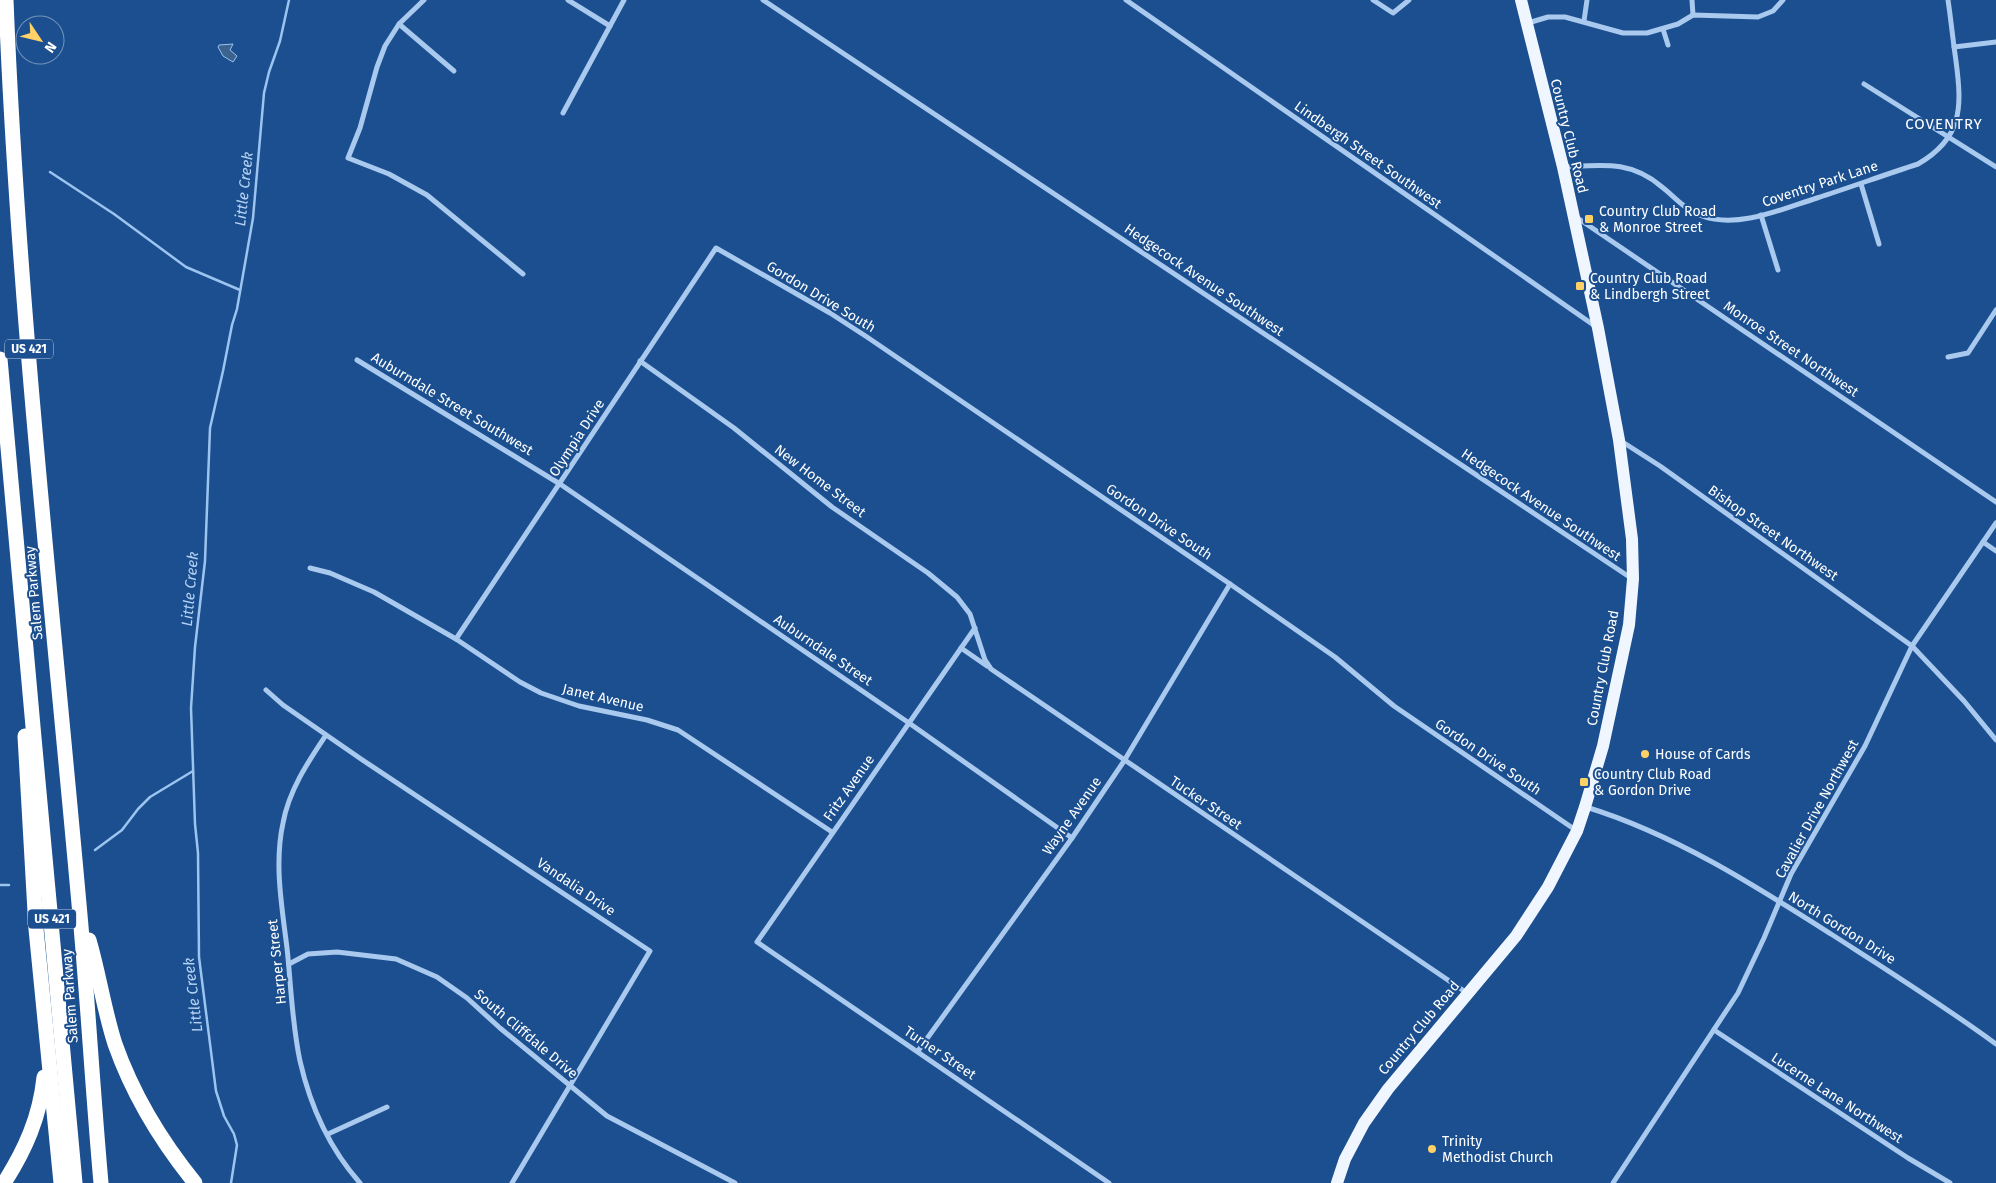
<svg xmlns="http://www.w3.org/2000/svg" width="1996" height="1183" viewBox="0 0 1996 1183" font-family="'Fira Sans',sans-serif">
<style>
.water{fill:#3c6290;stroke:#9cc4f0}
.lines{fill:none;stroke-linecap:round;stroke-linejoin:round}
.stream{stroke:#9cc4f0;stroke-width:2.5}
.street{stroke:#a9c9ee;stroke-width:5}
.primary{stroke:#f0f6ff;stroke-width:12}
.highway{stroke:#fff;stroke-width:15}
.poi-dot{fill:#ffd166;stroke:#1b4f8f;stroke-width:2}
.labels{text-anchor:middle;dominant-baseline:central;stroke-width:4;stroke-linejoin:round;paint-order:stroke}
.shield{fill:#1b4f8f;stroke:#bbcadd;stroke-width:1}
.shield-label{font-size:12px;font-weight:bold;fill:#fff}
.street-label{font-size:14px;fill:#fff;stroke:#1b4f8f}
.poi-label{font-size:14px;fill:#fff;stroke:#1b4f8f;text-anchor:start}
.neighbourhood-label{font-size:15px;letter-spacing:1px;fill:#fff;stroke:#1b4f8f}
.water-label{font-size:15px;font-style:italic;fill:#b5d3f5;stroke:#1b4f8f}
</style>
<rect width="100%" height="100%" fill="#1b4f8f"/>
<polygon class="water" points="233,44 230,50 237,56 233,62 223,56 218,47 219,45"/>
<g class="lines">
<g class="stream">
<polyline points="50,172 114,214 186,267 240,290"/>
<polyline points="95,850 122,830 138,809 150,797 193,771"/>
<polyline points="0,885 9,885"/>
<polyline points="231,1183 237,1145 234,1134 224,1116 216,1091 199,957 198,853 195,824 191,708 195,647 205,561 210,428 223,371 232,325 237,309 253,218 264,93 269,72 280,41 289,0"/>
</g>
<g class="street">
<polyline points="424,0 399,24 385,46 377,67 360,128 348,158 389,174 427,195 523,274"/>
<polyline points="568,0 610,26"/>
<polyline points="763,0 1631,578"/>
<polyline points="1126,0 1595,326"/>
<polyline points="1373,0 1393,13 1409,0"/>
<polyline points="1692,0 1693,15"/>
<polyline points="1584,21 1587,0"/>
<polyline points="1528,23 1548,17 1565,17 1623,33 1647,33 1678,24 1693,15 1758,17 1773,11 1783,0"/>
<polyline points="399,24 454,71"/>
<polyline points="1663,29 1668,45"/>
<polyline points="1954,47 1996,42"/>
<polyline points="1864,84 1996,167"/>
<polyline points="563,113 624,0"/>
<path d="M1564,167C1602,165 1631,160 1662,187C1675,197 1685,210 1702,216C1738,229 1782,209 1817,198C1851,187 1884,175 1918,164C1963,138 1962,107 1956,61C1953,41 1951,20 1948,0"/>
<polyline points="1861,184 1879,244"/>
<polyline points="1761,215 1778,270"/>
<polyline points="1576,217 1996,502"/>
<polyline points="1948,357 1968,353 1996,310"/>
<polyline points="357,360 560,484 909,723 1072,838"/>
<polyline points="640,361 734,428 832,507 928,573 957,597 970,614 985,660 991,669 1467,993"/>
<polyline points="1621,441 1660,466 1912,646 1964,701 1996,740"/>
<polyline points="1983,542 1996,551"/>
<polyline points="310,568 330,573 374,592 456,639 520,682 541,693 579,706 647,720 678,730 832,832"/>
<polyline points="975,628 757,942 1109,1183"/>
<polyline points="456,639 716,248 830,313 867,337 1230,584 1335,657 1394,706 1577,831"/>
<polyline points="961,648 987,666"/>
<polyline points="266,690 283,705 361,759 650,951 512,1183"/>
<path d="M326,735C308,762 289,790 283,823C274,864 282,907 287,948C291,985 292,1024 300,1061C310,1105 330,1149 360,1183"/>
<path d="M1586,807C1674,834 1754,885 1831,934C1887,970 1943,1005 1996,1044"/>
<polyline points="289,964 308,954 337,952 396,959 437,977 467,998 500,1028 607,1116 735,1183"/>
<polyline points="1714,1030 1908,1158 1950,1183"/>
<polyline points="918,1051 1072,838 1124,761 1230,584"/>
<polyline points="328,1134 387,1107"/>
<polyline points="1613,1183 1738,993 1764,938 1791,874 1865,746 1912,646 1996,523"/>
</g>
<polyline class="primary" points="1337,1183 1345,1159 1364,1123 1388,1089 1516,936 1548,887 1577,831 1585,807 1603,746 1629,625 1633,579 1632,539 1619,440 1598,328 1563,167 1521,0"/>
<g class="highway">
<path d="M6,0C18,306 53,611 80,915C88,1005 93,1094 101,1183"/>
<path d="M0,359C23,634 51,908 75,1183"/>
<polyline points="25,736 36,929 61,1183"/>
<path d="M89,940C99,974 104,1010 115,1044C133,1095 161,1141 195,1183"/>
<path d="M4,1183C25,1150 40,1117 44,1077"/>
</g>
</g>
<g class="poi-dot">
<rect x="1584" y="214" width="10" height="10" rx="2.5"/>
<rect x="1575" y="281" width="10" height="10" rx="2.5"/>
<circle cx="1645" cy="754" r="5"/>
<rect x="1579" y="777" width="10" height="10" rx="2.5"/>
<circle cx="1432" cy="1149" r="5"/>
</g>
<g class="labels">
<g class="shield">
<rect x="5" y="339.5" width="48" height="19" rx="4"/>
<rect x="28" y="909.5" width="48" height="19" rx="4"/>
</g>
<g class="shield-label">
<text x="29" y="349">US 421</text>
<text x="52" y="919">US 421</text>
</g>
<g class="street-label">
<text transform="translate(1569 136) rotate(76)">Country Club Road</text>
<text transform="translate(1368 155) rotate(35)">Lindbergh Street Southwest</text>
<text transform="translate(1820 184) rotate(-18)">Coventry Park Lane</text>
<text transform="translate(1204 280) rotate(34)">Hedgecock Avenue Southwest</text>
<text transform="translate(821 297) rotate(31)">Gordon Drive South</text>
<text transform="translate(1791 349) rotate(34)">Monroe Street Northwest</text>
<text transform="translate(452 404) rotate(31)">Auburndale Street Southwest</text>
<text transform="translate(577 438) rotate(-57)">Olympia Drive</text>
<text transform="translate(820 481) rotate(37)">New Home Street</text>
<text transform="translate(1541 505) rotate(34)">Hedgecock Avenue Southwest</text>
<text transform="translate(1159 522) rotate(34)">Gordon Drive South</text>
<text transform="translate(1773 533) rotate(35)">Bishop Street Northwest</text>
<text transform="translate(34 593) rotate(-95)">Salem Parkway</text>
<text transform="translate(823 650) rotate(34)">Auburndale Street</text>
<text transform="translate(1603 668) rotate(-79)">Country Club Road</text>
<text transform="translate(603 698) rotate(13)">Janet Avenue</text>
<text transform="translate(1488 757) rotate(34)">Gordon Drive South</text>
<text transform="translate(849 788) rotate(-55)">Fritz Avenue</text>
<text transform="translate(1206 803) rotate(34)">Tucker Street</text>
<text transform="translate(1817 809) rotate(-61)">Cavalier Drive Northwest</text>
<text transform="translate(1072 816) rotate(-55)">Wayne Avenue</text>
<text transform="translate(576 887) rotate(34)">Vandalia Drive</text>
<text transform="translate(1842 928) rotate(32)">North Gordon Drive</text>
<text transform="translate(277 962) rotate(-96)">Harper Street</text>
<text transform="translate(70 996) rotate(-94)">Salem Parkway</text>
<text transform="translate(1419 1028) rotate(-50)">Country Club Road</text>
<text transform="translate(526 1034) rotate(40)">South Cliffdale Drive</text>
<text transform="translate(940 1053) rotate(34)">Turner Street</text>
<text transform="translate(1837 1098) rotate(33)">Lucerne Lane Northwest</text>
</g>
<g class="poi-label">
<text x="1599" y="211">Country Club Road<tspan x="1599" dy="16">&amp; Monroe Street</tspan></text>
<text x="1590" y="278">Country Club Road<tspan x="1590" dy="16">&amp; Lindbergh Street</tspan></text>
<text x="1655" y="754">House of Cards</text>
<text x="1594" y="774">Country Club Road<tspan x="1594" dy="16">&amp; Gordon Drive</tspan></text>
<text x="1442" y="1141">Trinity<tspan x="1442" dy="16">Methodist Church</tspan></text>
</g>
<g class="neighbourhood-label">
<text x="1944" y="124">COVENTRY</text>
</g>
<g class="water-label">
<text transform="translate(244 189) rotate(-84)">Little Creek</text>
<text transform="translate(190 589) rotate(-85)">Little Creek</text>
<text transform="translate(193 995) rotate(-97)">Little Creek</text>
</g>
</g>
<g transform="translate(40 40) rotate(125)"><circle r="24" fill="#1b4f8f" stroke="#7695bc"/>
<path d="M0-4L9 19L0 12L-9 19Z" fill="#ffd166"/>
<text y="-8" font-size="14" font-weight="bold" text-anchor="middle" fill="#ffffff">N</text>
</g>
</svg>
